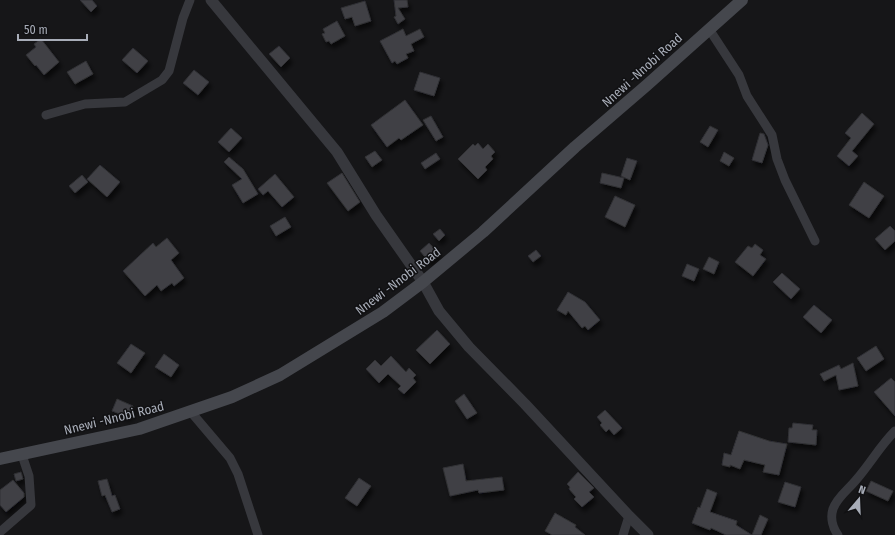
<svg xmlns="http://www.w3.org/2000/svg" width="895" height="535" viewBox="0 0 895 535" font-family="'Fira Sans Condensed',sans-serif">
<style>
.building{fill:#404145;stroke:#303034;filter:url(#shadow)}
.lines{fill:none;stroke-linecap:round;stroke-linejoin:round}
.minor{stroke:#37383d;stroke-width:9}
.tertiary{stroke:#37383d;stroke-width:11}
.secondary{stroke:#45474d;stroke-width:12}
.labels{text-anchor:middle;dominant-baseline:central;stroke-width:3;stroke-linejoin:round;paint-order:stroke}
.street-label{font-size:13px;fill:#a8adb8;stroke:#111113}
</style>
<defs>
<filter id="shadow"><feDropShadow dx="2.5" dy="4.5" stdDeviation="2" flood-color="#0009"/></filter>
</defs>
<rect width="100%" height="100%" fill="#161618"/>
<g class="building">
<polygon points="80,0 92,0 97,6 91,12"/>
<polygon points="394,0 407,0 408,7 398,8 405,19 398,24 394,17 396,16"/>
<polygon points="365,1 371,21 355,26 352,17 345,19 341,8"/>
<polygon points="337,21 345,36 331,44 329,41 326,42 322,34 325,33 323,29"/>
<polygon points="403,29 406,36 420,29 424,37 411,44 414,51 406,54 408,58 397,64 395,61 392,63 380,41"/>
<polygon points="41,39 59,62 44,75 36,65 35,66 26,55 36,47 34,44"/>
<polygon points="279,46 290,58 281,67 269,54"/>
<polygon points="133,48 148,61 137,73 122,60"/>
<polygon points="86,61 93,74 75,84 67,72"/>
<polygon points="194,70 209,82 198,95 183,83"/>
<polygon points="420,72 440,78 434,96 414,90"/>
<polygon points="405,100 423,125 401,140 399,138 387,147 371,125"/>
<polygon points="862,113 874,124 852,151 858,156 849,166 837,156 851,138 845,133"/>
<polygon points="431,116 443,137 436,141 423,120"/>
<polygon points="710,126 718,130 708,147 700,142"/>
<polygon points="231,128 242,138 229,152 218,142"/>
<polygon points="760,133 764,134 768,145 762,163 752,160"/>
<polygon points="478,143 483,149 488,144 495,152 491,156 493,159 485,167 487,170 478,179 458,159 473,144 475,146"/>
<polygon points="375,151 382,160 372,167 365,157"/>
<polygon points="724,152 734,158 729,166 720,161"/>
<polygon points="436,153 440,159 425,169 421,163"/>
<polygon points="229,157 243,169 258,194 243,203 232,185 242,179 224,162"/>
<polygon points="627,158 637,161 630,180 621,176"/>
<polygon points="100,165 120,182 107,197 87,179"/>
<polygon points="342,173 360,202 348,211 327,183"/>
<polygon points="602,173 624,178 621,188 600,183"/>
<polygon points="275,174 294,197 282,207 268,191 263,195 258,189"/>
<polygon points="82,175 88,182 75,193 69,186"/>
<polygon points="864,182 884,196 869,218 849,205"/>
<polygon points="615,196 635,205 625,227 605,217"/>
<polygon points="285,217 291,227 276,236 270,226"/>
<polygon points="890,226 895,231 895,241 885,250 875,239"/>
<polygon points="440,229 445,235 439,241 433,234"/>
<polygon points="167,238 179,253 171,260 184,278 174,286 172,283 161,291 157,285 145,296 123,271 153,243 156,247"/>
<polygon points="429,243 439,254 429,262 420,251"/>
<polygon points="755,244 763,250 760,255 766,259 753,276 735,262 748,246 752,248"/>
<polygon points="536,250 541,256 533,262 528,256"/>
<polygon points="709,257 719,262 714,274 703,269"/>
<polygon points="687,264 699,269 694,281 682,276"/>
<polygon points="782,273 800,289 791,299 773,282"/>
<polygon points="568,292 585,302 600,320 588,330 585,326 582,328 568,311 566,315 557,310"/>
<polygon points="814,305 832,320 821,333 803,317"/>
<polygon points="437,330 450,344 430,364 416,350"/>
<polygon points="131,344 145,353 131,373 117,363"/>
<polygon points="876,346 884,359 866,371 857,358"/>
<polygon points="164,354 179,365 171,377 155,367"/>
<polygon points="391,356 406,372 409,368 416,375 413,378 416,382 404,394 398,389 401,386 388,374 379,383 366,369 375,360 381,366"/>
<polygon points="853,363 858,386 839,390 836,375 824,381 820,374 839,365 841,369"/>
<polygon points="891,378 895,382 895,416 874,392"/>
<polygon points="464,394 477,413 467,419 455,401"/>
<polygon points="117,399 133,406 128,417 112,411"/>
<polygon points="605,410 622,428 614,435 609,429 606,432 600,425 602,423 597,417"/>
<polygon points="793,423 813,425 812,430 817,430 816,445 788,442 789,428 792,428"/>
<polygon points="739,431 769,441 787,444 779,475 763,472 765,465 744,460 740,469 730,465 730,467 722,465 724,453 731,455"/>
<polygon points="463,464 466,481 502,477 504,490 479,493 478,490 450,496 443,468"/>
<polygon points="21,472 23,479 16,481 14,474"/>
<polygon points="578,472 594,488 589,492 594,497 582,507 574,499 576,497 569,489 570,487 567,484"/>
<polygon points="359,478 371,486 357,506 345,498"/>
<polygon points="107,479 112,496 115,495 120,509 112,512 105,495 102,496 98,481"/>
<polygon points="13,480 24,493 24,497 6,512 0,505 0,490"/>
<polygon points="871,481 893,491 888,501 866,491"/>
<polygon points="785,482 801,487 795,507 778,502"/>
<polygon points="707,489 717,493 710,512 737,521 736,525 752,535 760,515 768,519 761,535 726,535 711,528 710,530 692,523 698,507 700,508"/>
<polygon points="555,513 576,525 575,527 585,535 552,535 545,531"/>
</g>
<g class="lines">
<g class="minor">
<polyline points="709,29 739,75 747,96 772,135 777,159 785,180 815,241"/>
<polyline points="46,115 85,104 125,102 162,80 169,71 183,18 190,0"/>
<polyline points="191,412 230,458 238,474 258,535"/>
<polyline points="0,532 31,505 29,476 22,455"/>
<polyline points="623,535 629,516"/>
<path d="M838,535C833,528 830,518 833,509C837,497 849,489 856,480C870,464 880,446 895,431"/>
</g>
<polyline class="tertiary" points="211,0 337,152 376,215 423,282 439,311 469,347 525,404 629,516 648,535"/>
<polyline class="secondary" points="0,459 139,429 232,397 280,375 383,312 423,282 483,232 575,147 647,85 742,0"/>
</g>
<g class="labels">
<g class="street-label">
<text transform="translate(642 70) rotate(-42)">Nnewi -Nnobi Road</text>
<text transform="translate(398 281) rotate(-37)">Nnewi -Nnobi Road</text>
<text transform="translate(114 418) rotate(-14)">Nnewi -Nnobi Road</text>
</g>
</g>
<g transform="translate(859 499) rotate(19)" stroke="#111113" stroke-width="3" paint-order="stroke">
<path d="M0-3L7 15L0 10L-7 15Z" fill="#a8adb8"/>
<text y="-6" font-size="11" font-weight="bold" text-anchor="middle" fill="#a8adb8">N</text>
</g>
<path d="M18 34v6h69v-6" fill="none" stroke="#a8adb8" stroke-width="2"/>
<text x="24" y="34" font-size="12" fill="#a8adb8" stroke="#111113" stroke-width="3" paint-order="stroke">50 m</text>
</svg>
